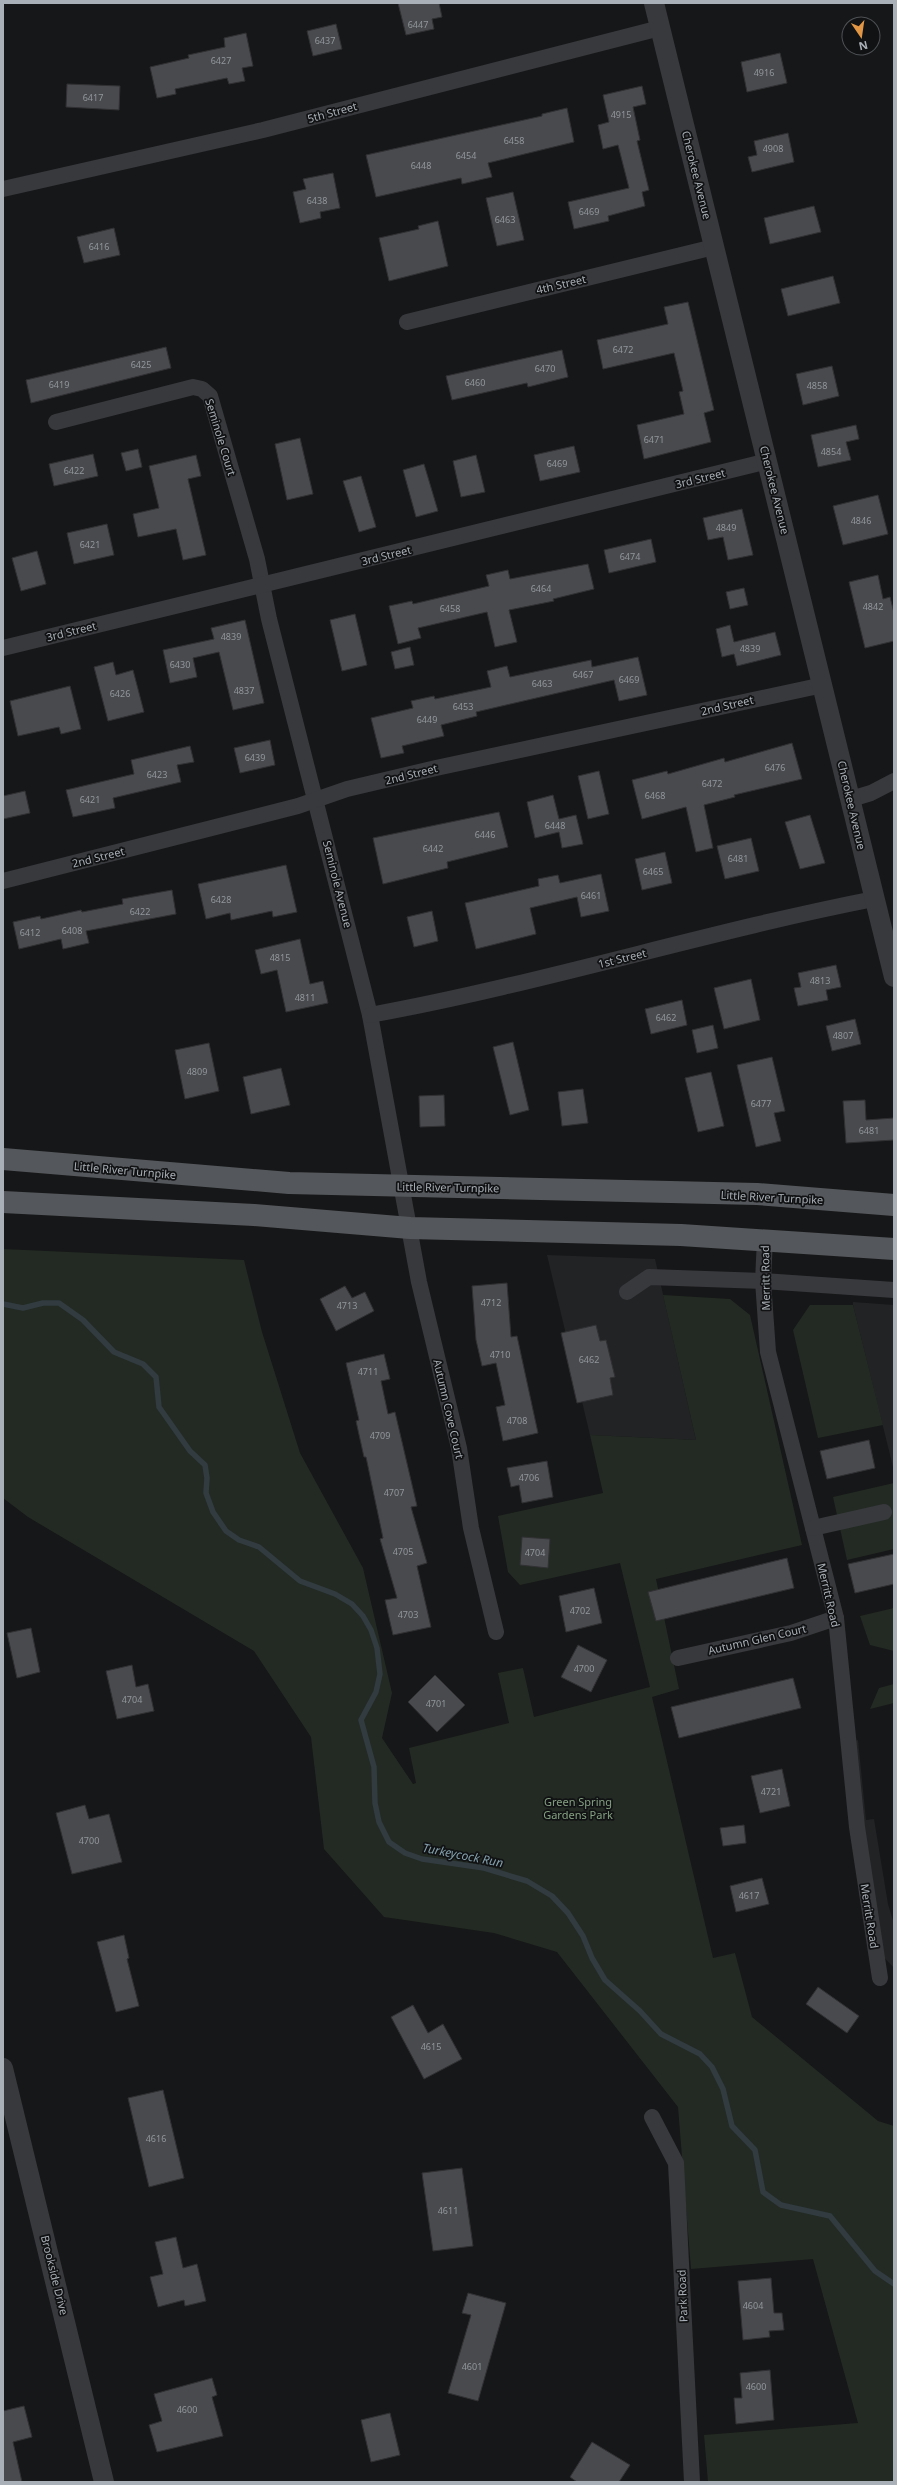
<svg xmlns="http://www.w3.org/2000/svg" width="897" height="2485" viewBox="0 0 897 2485" font-family="'Noto Sans',sans-serif">
<style>
.built{fill:#222325}
.green{fill:#232a23}
.lines{fill:none;stroke-linecap:round;stroke-linejoin:round}
.stream{stroke:#313b40;stroke-width:5.5}
.building{fill:#484a4d;stroke:#313134}
.minor{stroke:#38393d;stroke-width:16}
.tertiary{stroke:#38393d;stroke-width:20}
.primary{stroke:#54575b;stroke-width:22}
.labels{text-anchor:middle;dominant-baseline:central;stroke-width:3.5;stroke-linejoin:round;paint-order:stroke}
.number-label{font-size:9px;fill:#92969c}
.street-label{font-size:11px;fill:#aab0b7;stroke:#111213}
.park-label{font-size:11px;fill:#85a082;stroke:#111213}
.water-label{font-size:12px;font-style:italic;fill:#84a1ae;stroke:#111213}
</style>
<rect width="100%" height="100%" fill="#161718"/>
<g class="built">
<polygon points="547,1255 655,1259 696,1440 590,1435"/>
<polygon points="853,1302 894,1305 894,1471 853,1305"/>
<polygon points="858,1740 866,1820 874,1819 888,1904 894,1924 894,1968 880,1953 841,1744"/>
</g>
<g class="green">
<polygon points="3,1249 244,1260 262,1332 300,1453 363,1568 392,1693 382,1738 413,1784 416,1783 409,1748 509,1723 498,1673 523,1668 534,1717 650,1687 620,1563 520,1585 508,1572 498,1516 603,1493 590,1435 696,1440 663,1295 730,1299 750,1315 802,1545 656,1579 679,1689 652,1697 713,1958 735,1953 752,2017 878,2121 894,2126 894,2482 708,2482 704,2435 858,2423 813,2259 691,2269 678,2107 557,1952 494,1933 384,1917 324,1849 311,1737 254,1651 28,1517 3,1498"/>
<polygon points="810,1305 853,1305 883,1425 818,1438 793,1330"/>
<polygon points="894,1483 894,1549 847,1560 833,1497"/>
<polygon points="894,1608 894,1651 870,1645 860,1616"/>
<polygon points="894,1684 894,1703 870,1709 879,1688"/>
</g>
<g class="lines">
<polyline class="stream" points="3,1304 23,1308 43,1303 59,1303 83,1320 114,1352 143,1364 156,1377 159,1407 190,1451 205,1465 207,1478 206,1493 213,1512 226,1531 239,1540 259,1547 300,1581 335,1594 352,1604 363,1616 371,1630 377,1648 380,1674 376,1692 361,1720 374,1767 375,1803 379,1822 389,1842 405,1853 422,1859 484,1868 527,1881 552,1896 568,1913 583,1936 592,1958 605,1980 640,2011 661,2034 700,2054 712,2067 723,2089 732,2126 755,2150 763,2192 781,2205 830,2216 875,2271 894,2284"/>
</g>
<g class="building">
<polygon points="398,3 439,3 442,17 432,19 434,29 406,35"/>
<polygon points="336,24 342,49 313,56 307,31"/>
<polygon points="246,33 253,66 242,68 245,81 229,84 227,78 175,89 176,94 157,98 150,67 189,58 188,55 225,47 224,38"/>
<polygon points="780,53 787,83 747,92 741,62"/>
<polygon points="67,84 120,86 119,110 66,107"/>
<polygon points="642,86 646,104 633,107 640,140 637,141 649,190 642,192 645,206 608,216 609,221 574,229 568,202 629,188 618,145 603,149 598,125 609,122 603,95"/>
<polygon points="567,108 574,142 488,163 492,177 462,184 461,178 376,197 366,155 542,116 542,114"/>
<polygon points="788,133 794,162 752,172 748,157 757,155 754,141"/>
<polygon points="333,173 340,208 320,212 321,218 300,223 293,192 306,189 303,179"/>
<polygon points="513,192 524,240 497,246 486,198"/>
<polygon points="814,206 821,232 770,244 764,218"/>
<polygon points="438,221 448,266 389,281 379,238 419,229 418,226"/>
<polygon points="114,228 120,255 84,263 77,237"/>
<polygon points="833,276 840,303 788,316 781,289"/>
<polygon points="688,302 714,410 704,413 711,442 644,459 637,425 684,414 679,392 683,391 674,353 603,369 597,340 668,324 664,307"/>
<polygon points="166,347 171,368 31,403 26,380"/>
<polygon points="562,350 568,377 528,387 527,383 452,400 446,376"/>
<polygon points="832,366 839,396 803,405 796,374"/>
<polygon points="856,425 859,439 846,442 851,460 818,467 811,435"/>
<polygon points="300,438 313,494 287,500 275,444"/>
<polygon points="574,446 580,472 540,481 534,455"/>
<polygon points="138,449 142,467 126,471 121,453"/>
<polygon points="93,454 98,476 54,486 49,464"/>
<polygon points="196,455 201,476 188,479 206,555 183,560 176,529 138,537 133,514 159,508 149,466"/>
<polygon points="476,455 485,492 461,497 453,461"/>
<polygon points="424,464 438,511 416,517 403,470"/>
<polygon points="361,476 376,527 359,532 343,481"/>
<polygon points="878,495 888,534 843,545 833,506"/>
<polygon points="742,509 753,555 728,560 723,537 708,540 703,518"/>
<polygon points="107,524 114,555 74,564 67,533"/>
<polygon points="651,539 656,562 609,573 604,550"/>
<polygon points="37,551 46,584 21,591 12,558"/>
<polygon points="588,564 594,589 553,599 554,601 509,610 517,642 495,647 487,612 418,628 421,638 398,644 389,606 412,601 413,604 489,586 486,575 508,570 510,579"/>
<polygon points="878,575 883,599 890,597 894,613 894,641 865,648 849,582"/>
<polygon points="744,588 748,605 730,609 726,592"/>
<polygon points="355,614 367,665 342,671 330,620"/>
<polygon points="245,620 264,703 233,710 219,652 193,658 197,677 170,683 163,650 214,639 211,628"/>
<polygon points="730,625 734,642 775,632 781,655 737,666 734,654 722,657 716,629"/>
<polygon points="410,647 414,665 395,669 391,652"/>
<polygon points="638,657 647,695 619,701 614,680 476,712 477,716 441,725 444,736 402,746 404,753 381,758 371,718 413,708 411,701 434,696 435,699 491,687 487,671 507,666 510,677 591,660 592,667"/>
<polygon points="113,662 116,675 133,670 144,712 108,721 94,667"/>
<polygon points="70,686 81,729 61,734 59,727 18,736 10,701"/>
<polygon points="270,740 275,765 240,773 234,748"/>
<polygon points="792,743 802,779 734,795 735,797 704,805 713,848 696,852 686,807 642,819 632,780 667,771 668,774 724,758 725,762"/>
<polygon points="190,746 194,762 177,765 181,782 113,798 115,808 73,817 66,790 134,774 131,760"/>
<polygon points="599,771 609,814 588,819 578,776"/>
<polygon points="25,791 30,813 3,819 3,796"/>
<polygon points="553,795 559,819 576,815 583,844 562,848 559,832 535,838 527,802"/>
<polygon points="499,812 508,847 447,862 448,868 383,884 373,838"/>
<polygon points="810,815 825,863 800,869 785,822"/>
<polygon points="751,838 759,871 725,879 717,846"/>
<polygon points="665,852 672,883 642,890 635,859"/>
<polygon points="286,865 297,912 273,917 272,911 231,920 230,913 206,919 198,884"/>
<polygon points="601,874 609,911 581,917 577,897 530,908 536,934 476,949 465,903 539,886 538,879 558,875 560,883"/>
<polygon points="172,890 176,914 86,931 89,943 63,949 61,939 19,949 13,922 40,916 41,919 81,910 82,912 123,904 122,899"/>
<polygon points="432,911 438,941 414,947 407,917"/>
<polygon points="300,939 310,984 323,981 328,1003 286,1012 277,970 261,974 255,950"/>
<polygon points="836,965 841,987 826,990 828,1000 798,1006 794,988 801,987 798,973"/>
<polygon points="751,979 760,1020 724,1029 714,988"/>
<polygon points="682,1000 687,1025 651,1034 645,1009"/>
<polygon points="855,1019 861,1044 832,1051 826,1026"/>
<polygon points="713,1025 718,1048 697,1053 692,1030"/>
<polygon points="513,1042 529,1110 510,1115 493,1047"/>
<polygon points="209,1043 219,1091 185,1099 175,1050"/>
<polygon points="772,1057 785,1111 774,1113 781,1141 756,1147 737,1065"/>
<polygon points="281,1068 290,1105 251,1114 243,1077"/>
<polygon points="711,1072 724,1126 698,1132 685,1078"/>
<polygon points="583,1089 588,1123 562,1126 558,1092"/>
<polygon points="444,1095 445,1126 420,1127 419,1096"/>
<polygon points="865,1100 866,1120 894,1118 894,1140 846,1143 843,1101"/>
<polygon points="507,1283 511,1337 517,1336 538,1433 503,1441 496,1407 505,1405 496,1363 482,1366 476,1340 472,1286"/>
<polygon points="345,1286 352,1298 365,1292 374,1311 336,1331 320,1299"/>
<polygon points="596,1325 600,1341 606,1340 615,1377 610,1378 613,1395 577,1403 561,1333"/>
<polygon points="384,1354 390,1379 381,1381 388,1414 395,1412 417,1506 411,1507 427,1563 417,1566 431,1627 393,1635 385,1600 397,1598 380,1539 383,1538 366,1457 364,1457 356,1421 359,1420 346,1363"/>
<polygon points="869,1440 875,1468 827,1479 820,1451"/>
<polygon points="547,1461 553,1497 522,1503 519,1485 511,1487 507,1468"/>
<polygon points="522,1537 550,1539 548,1568 520,1565"/>
<polygon points="894,1554 894,1584 855,1593 848,1564"/>
<polygon points="787,1558 794,1588 656,1621 648,1592"/>
<polygon points="594,1588 602,1623 566,1632 559,1596"/>
<polygon points="31,1628 40,1672 17,1678 7,1633"/>
<polygon points="578,1645 607,1660 591,1692 561,1677"/>
<polygon points="132,1665 136,1687 148,1684 154,1711 117,1719 106,1671"/>
<polygon points="435,1675 465,1705 437,1732 408,1702"/>
<polygon points="793,1678 801,1708 679,1738 671,1707"/>
<polygon points="782,1769 790,1806 760,1813 751,1776"/>
<polygon points="85,1805 89,1819 109,1814 122,1862 72,1874 56,1813"/>
<polygon points="744,1825 746,1843 723,1846 720,1828"/>
<polygon points="762,1878 769,1904 736,1912 730,1886"/>
<polygon points="124,1935 129,1958 127,1959 139,2006 116,2012 97,1942"/>
<polygon points="818,1987 859,2016 847,2033 806,2004"/>
<polygon points="413,2005 428,2033 443,2024 462,2059 424,2079 391,2017"/>
<polygon points="163,2090 184,2178 149,2187 128,2098"/>
<polygon points="462,2168 473,2246 433,2251 422,2173"/>
<polygon points="176,2237 183,2268 197,2264 206,2301 185,2306 184,2300 158,2307 150,2277 163,2274 155,2242"/>
<polygon points="771,2278 774,2313 782,2313 784,2330 769,2331 770,2337 743,2340 738,2281"/>
<polygon points="468,2293 506,2303 478,2401 448,2393 471,2315 462,2313"/>
<polygon points="770,2370 774,2420 736,2424 734,2398 742,2398 740,2373"/>
<polygon points="212,2378 217,2395 212,2397 223,2436 157,2452 149,2425 162,2421 154,2394"/>
<polygon points="24,2406 32,2437 13,2442 22,2482 3,2482 3,2411"/>
<polygon points="390,2413 400,2455 371,2462 361,2420"/>
<polygon points="592,2442 630,2465 619,2482 577,2482 570,2477"/>
</g>
<g class="lines">
<g class="minor">
<polyline points="3,189 263,130 660,28"/>
<polyline points="407,322 714,247"/>
<polyline points="56,422 193,387 202,389 210,396 257,559 269,619 370,1015 419,1282 459,1448 471,1528 496,1632"/>
<polyline points="3,648 768,461"/>
<polyline points="851,799 871,793 894,781"/>
<polyline points="3,881 298,806 347,789 436,768 823,685"/>
<path d="M370,1015C540,984 705,932 874,899"/>
<polyline points="765,1239 763,1281 768,1352 836,1618 857,1827 880,1978"/>
<polyline points="627,1292 649,1277 763,1281 894,1290"/>
<polyline points="813,1528 884,1512"/>
<polyline points="678,1658 791,1633 836,1618"/>
<polyline points="652,2117 676,2163 692,2482"/>
</g>
<g class="tertiary">
<polyline points="654,3 894,977"/>
<polyline points="3,2068 104,2482"/>
</g>
<g class="primary">
<polyline points="3,1159 289,1183 757,1194 894,1205"/>
<polyline points="3,1202 254,1215 410,1228 681,1235 894,1249"/>
</g>
</g>
<g class="labels">
<g class="number-label">
<text x="418" y="24">6447</text>
<text x="325" y="40">6437</text>
<text x="221" y="60">6427</text>
<text x="764" y="72">4916</text>
<text x="93" y="97">6417</text>
<text x="621" y="114">4915</text>
<text x="514" y="140">6458</text>
<text x="773" y="148">4908</text>
<text x="466" y="155">6454</text>
<text x="421" y="165">6448</text>
<text x="317" y="200">6438</text>
<text x="589" y="211">6469</text>
<text x="505" y="219">6463</text>
<text x="99" y="246">6416</text>
<text x="623" y="349">6472</text>
<text x="141" y="364">6425</text>
<text x="545" y="368">6470</text>
<text x="475" y="382">6460</text>
<text x="59" y="384">6419</text>
<text x="817" y="385">4858</text>
<text x="654" y="439">6471</text>
<text x="831" y="451">4854</text>
<text x="557" y="463">6469</text>
<text x="74" y="470">6422</text>
<text x="861" y="520">4846</text>
<text x="726" y="527">4849</text>
<text x="90" y="544">6421</text>
<text x="630" y="556">6474</text>
<text x="541" y="588">6464</text>
<text x="873" y="606">4842</text>
<text x="450" y="608">6458</text>
<text x="231" y="636">4839</text>
<text x="750" y="648">4839</text>
<text x="180" y="664">6430</text>
<text x="583" y="674">6467</text>
<text x="629" y="679">6469</text>
<text x="542" y="683">6463</text>
<text x="244" y="690">4837</text>
<text x="120" y="693">6426</text>
<text x="463" y="706">6453</text>
<text x="427" y="719">6449</text>
<text x="255" y="757">6439</text>
<text x="775" y="767">6476</text>
<text x="157" y="774">6423</text>
<text x="712" y="783">6472</text>
<text x="655" y="795">6468</text>
<text x="90" y="799">6421</text>
<text x="555" y="825">6448</text>
<text x="485" y="834">6446</text>
<text x="433" y="848">6442</text>
<text x="738" y="858">6481</text>
<text x="653" y="871">6465</text>
<text x="591" y="895">6461</text>
<text x="221" y="899">6428</text>
<text x="140" y="911">6422</text>
<text x="72" y="930">6408</text>
<text x="30" y="932">6412</text>
<text x="280" y="957">4815</text>
<text x="820" y="980">4813</text>
<text x="305" y="997">4811</text>
<text x="666" y="1017">6462</text>
<text x="843" y="1035">4807</text>
<text x="197" y="1071">4809</text>
<text x="761" y="1103">6477</text>
<text x="869" y="1130">6481</text>
<text x="491" y="1302">4712</text>
<text x="347" y="1305">4713</text>
<text x="500" y="1354">4710</text>
<text x="589" y="1359">6462</text>
<text x="368" y="1371">4711</text>
<text x="517" y="1420">4708</text>
<text x="380" y="1435">4709</text>
<text x="529" y="1477">4706</text>
<text x="394" y="1492">4707</text>
<text x="403" y="1551">4705</text>
<text x="535" y="1552">4704</text>
<text x="580" y="1610">4702</text>
<text x="408" y="1614">4703</text>
<text x="584" y="1668">4700</text>
<text x="132" y="1699">4704</text>
<text x="436" y="1703">4701</text>
<text x="771" y="1791">4721</text>
<text x="89" y="1840">4700</text>
<text x="749" y="1895">4617</text>
<text x="431" y="2046">4615</text>
<text x="156" y="2138">4616</text>
<text x="448" y="2210">4611</text>
<text x="753" y="2305">4604</text>
<text x="472" y="2366">4601</text>
<text x="756" y="2386">4600</text>
<text x="187" y="2409">4600</text>
</g>
<g class="street-label">
<text transform="translate(332 112) rotate(-15)">5th Street</text>
<text transform="translate(697 175) rotate(76)">Cherokee Avenue</text>
<text transform="translate(561 284) rotate(-13)">4th Street</text>
<text transform="translate(221 437) rotate(73)">Seminole Court</text>
<text transform="translate(700 478) rotate(-14)">3rd Street</text>
<text transform="translate(775 490) rotate(76)">Cherokee Avenue</text>
<text transform="translate(386 555) rotate(-14)">3rd Street</text>
<text transform="translate(71 631) rotate(-14)">3rd Street</text>
<text transform="translate(727 705) rotate(-13)">2nd Street</text>
<text transform="translate(411 774) rotate(-14)">2nd Street</text>
<text transform="translate(852 805) rotate(77)">Cherokee Avenue</text>
<text transform="translate(98 857) rotate(-14)">2nd Street</text>
<text transform="translate(338 884) rotate(76)">Seminole Avenue</text>
<text transform="translate(622 958) rotate(-14)">1st Street</text>
<text transform="translate(125 1170) rotate(5)">Little River Turnpike</text>
<text transform="translate(448 1187) rotate(1)">Little River Turnpike</text>
<text transform="translate(772 1197) rotate(3)">Little River Turnpike</text>
<text transform="translate(765 1278) rotate(-91)">Merritt Road</text>
<text transform="translate(449 1409) rotate(77)">Autumn Cove Court</text>
<text transform="translate(829 1595) rotate(77)">Merritt Road</text>
<text transform="translate(757 1639) rotate(-13)">Autumn Glen Court</text>
<text transform="translate(870 1916) rotate(81)">Merritt Road</text>
<text transform="translate(55 2275) rotate(76)">Brookside Drive</text>
<text transform="translate(682 2296) rotate(-92)">Park Road</text>
</g>
<g class="park-label">
<text x="578" y="1801">Green Spring<tspan x="578" dy="13">Gardens Park</tspan></text>
</g>
<g class="water-label">
<text transform="translate(463 1855) rotate(11)">Turkeycock Run</text>
</g>
</g>
<rect width="897" height="2485" fill="none" stroke="#aab0b7" stroke-width="8"/>
<g transform="translate(861 36) rotate(167)"><circle r="19" fill="#111213" stroke="#4e5155"/>
<path d="M0-3L7 15L0 10L-7 15Z" fill="#e19645"/>
<text y="-6" font-size="11" font-weight="bold" text-anchor="middle" fill="#aab0b7">N</text>
</g>
</svg>
